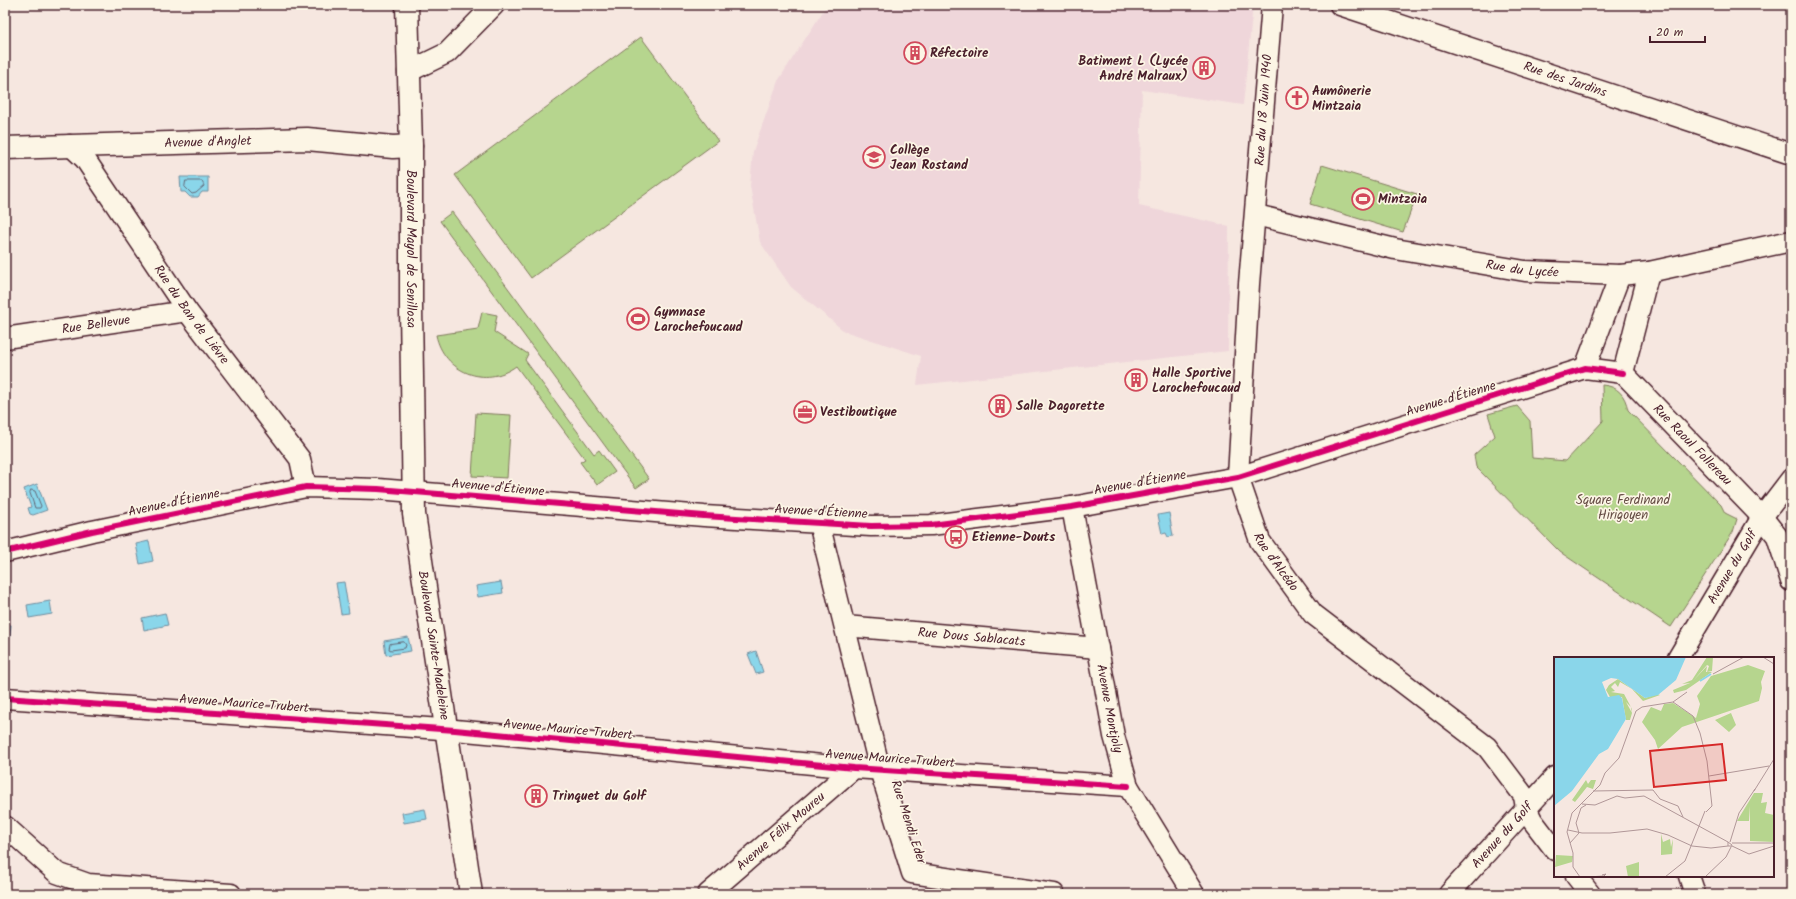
<svg xmlns="http://www.w3.org/2000/svg" width="1796" height="899" viewBox="0 0 1796 899" font-family="Kalam,sans-serif">
<style>
.built{fill:#efd6da}
.green{fill:#b6d58e;stroke:#807a5c}
.water{fill:#8ad6ea;stroke:#708d9e}
.lines{fill:none;stroke-linecap:round;stroke-linejoin:round}
.shore{stroke:#646877;stroke-width:1}
.street-casing{stroke:#4a1f2b;stroke-width:23}
.secondary-casing{stroke:#4a1f2b;stroke-width:25}
.street{stroke:#fcf5e5;stroke-width:20}
.secondary{stroke:#fcf5e5;stroke-width:22}
.cycleway-casing{stroke:#fcf5e5;stroke-width:8}
.cycleway{stroke:#d6006c;stroke-width:6}
.labels{text-anchor:middle;dominant-baseline:central;stroke-width:3.5;stroke-linejoin:round;paint-order:stroke}
.poi-label{font-size:13px;font-weight:bold;fill:#4a1f2b;stroke:#fcf5e5;text-anchor:start}
.street-label{font-size:13px;fill:#4a1f2b;stroke:#fcf5e5}
.park-label{font-size:13px;fill:#654c44;stroke:#fcf5e5}
.inset-river{fill:none;stroke:#8ad6ea;stroke-width:2}
.inset-road{fill:none;stroke:#b19798;stroke-width:1}
.view{fill:#d62828;fill-opacity:0.15;stroke:#d62828;stroke-width:2}
.inset-edge{fill:none;stroke:#4a1f2b;stroke-width:2}
</style>
<rect width="100%" height="100%" fill="#f6e7e0"/>
<filter id="ink" filterUnits="userSpaceOnUse"><feTurbulence type="fractalNoise" baseFrequency=".025" numOctaves="2"/><feDisplacementMap in="SourceGraphic" scale="8" xChannelSelector="R" yChannelSelector="G"/><feConvolveMatrix kernelMatrix="1 2 1 2 8 2 1 2 1" color-interpolation-filters="sRGB"/></filter>
<g filter="url(#ink)">
<polygon class="built" points="827,5 1253,5 1243,105 1142,90 1139,206 1229,226 1228,351 917,385 921,356 844,331 791,287 760,242 750,186 753,151 778,81"/>
<g class="green">
<polygon points="641,37 718,141 531,278 455,175"/>
<polygon points="1322,165 1417,194 1403,232 1310,204"/>
<polygon points="452,212 649,479 636,488 440,221"/>
<path d="M482,312L497,315L494,332L528,354L525,360L594,454L599,450L615,472L597,485L580,462L585,459L516,366C485,389 444,372 436,335L478,329Z"/>
<path d="M1602,385C1618,386 1625,395 1628,410L1721,505L1725,513L1737,519L1733,532L1671,627L1560,552L1476,467L1474,455L1495,436L1488,414L1517,406L1530,421L1532,458L1566,461L1603,421Z"/>
<polygon points="476,413 511,415 507,478 472,476"/>
</g>
<g class="water">
<polygon points="180,177 208,177 208,192 202,192 198,197 190,197 185,192 181,192"/>
<polygon points="37,484 47,510 33,515 30,514 28,508 31,507 24,489"/>
<polygon points="1169,513 1173,536 1168,537 1166,533 1162,534 1158,515"/>
<polygon points="149,541 153,561 140,564 136,544"/>
<polygon points="344,582 349,613 341,614 336,583"/>
<polygon points="501,582 503,593 478,597 476,586"/>
<polygon points="50,601 52,614 29,618 27,605"/>
<polygon points="165,613 168,625 144,630 142,618"/>
<polygon points="5,624 11,625 8,653 5,653"/>
<polygon points="408,637 411,651 386,655 384,641"/>
<polygon points="756,651 763,672 756,674 748,654"/>
<polygon points="425,809 427,819 404,823 402,813"/>
</g>
<g class="lines">
<g class="shore">
<polygon points="186,181 202,181 204,186 196,193 192,194 185,187"/>
<polygon points="31,490 35,491 41,506 40,508 35,508 30,493"/>
<polygon points="404,642 406,645 405,648 391,650 389,649 390,644"/>
</g>
<g class="street-casing">
<g id="street">
<path id="s1" d="M1272,5L1249,284L1238,477L1260,541L1313,614L1487,747L1524,796L1526,808L1532,820L1555,850"/>
<path id="s2" d="M1340,5L1791,154"/>
<polyline points="408,72 447,53 494,5"/>
<path id="s3" d="M70,145L85,159L187,311L300,459L306,487"/>
<path id="s4" d="M1256,215L1395,249L1525,271L1620,275L1649,272L1791,241"/>
<path id="s5" d="M5,338L187,311"/>
<polyline points="1585,368 1620,275"/>
<path id="s6" d="M1623,373L1762,517L1777,536L1791,581"/>
<polyline points="1623,373 1649,272"/>
<path id="s7" d="M1072,507L1114,736L1128,786L1194,894"/>
<polyline points="819,523 880,770 912,873 1054,894"/>
<polyline points="5,552 92,531 306,487 378,489 704,516 871,526 931,525 1072,507 1238,477 1585,368 1623,373"/>
<path id="s8" d="M845,626L1098,648"/>
<path id="s9" d="M1678,658L1762,517L1791,479"/>
<polyline points="5,698 455,730 854,768 1128,786"/>
<polyline points="5,826 57,873 88,884 231,894"/>
<polyline points="1576,876 1590,894"/>
<polyline points="1689,876 1695,894"/>
<path id="s10" d="M708,894L854,768"/>
<path id="s11" d="M1449,894L1555,777"/>
</g>
</g>
<g class="secondary-casing">
<g id="secondary">
<path id="s12" d="M407,5L411,146V308L414,514L471,894"/>
<path id="s13" d="M5,148L307,139L393,147L411,146"/>
</g>
</g>
<use href="#street" class="street"/>
<use href="#secondary" class="secondary"/>
<g class="cycleway-casing">
<g id="cycleway">
<polyline points="5,552 92,531 306,487 378,489 704,516 871,526 931,525 1072,507 1238,477 1585,368 1623,373"/>
<polyline points="5,698 455,730 854,768 1128,786"/>
</g>
</g>
<use href="#cycleway" class="cycleway"/>
</g>
</g>
<defs>
<g id="building-ring" transform="scale(1.15)"><circle r="9.5" fill="#fcf5e5" stroke="#d1495b" stroke-width="1.5"/><path d="M-4-6H4V6H1V3H-1V6H-4ZM-2.5-4.3h1.7v1.8h-1.7ZM.8-4.3h1.7v1.8H.8ZM-2.5-1h1.7V.8h-1.7ZM.8-1h1.7V.8H.8Z" fill="#d1495b"/></g>
<g id="church-ring" transform="scale(1.15)"><circle r="9.5" fill="#fcf5e5" stroke="#d1495b" stroke-width="1.5"/><path d="M-1.2-6h2.4v3.5h3.3v2.4h-3.3V6h-2.4V-.1h-3.3v-2.4h3.3Z" fill="#d1495b"/></g>
<g id="school-ring" transform="scale(1.15)"><circle r="9.5" fill="#fcf5e5" stroke="#d1495b" stroke-width="1.5"/><path d="M0-5L7-2L0 1L-7-2ZM-4 1L0 2.5L4 1V4Q0 6-4 4Z" fill="#d1495b"/></g>
<g id="stadium-ring" transform="scale(1.15)"><circle r="9.5" fill="#fcf5e5" stroke="#d1495b" stroke-width="1.5"/><path d="M0-5a6.5 5 0 1 0 0 10a6.5 5 0 1 0 0-10ZM-3.5-1.8h7v3.6h-7Z" fill="#d1495b"/></g>
<g id="office-ring" transform="scale(1.15)"><circle r="9.5" fill="#fcf5e5" stroke="#d1495b" stroke-width="1.5"/><path d="M-6-3h4V-5.5h4V-3h4V5H-6ZM-1-4.5V-3h2v-1.5ZM-6 0V1H6V0Z" fill="#d1495b"/></g>
<g id="bus-ring" transform="scale(1.15)"><circle r="9.5" fill="#fcf5e5" stroke="#d1495b" stroke-width="1.5"/><path d="M-5-6H5V4H4V6H2V4H-2V6H-4V4H-5ZM-3.5-4V0h7V-4ZM-3.5 1.2v1.5H-2V1.2ZM2 1.2v1.5H3.5V1.2Z" fill="#d1495b"/></g>
</defs>
<g fill-rule="evenodd">
<use href="#building-ring" x="915" y="53"/>
<use href="#building-ring" x="1204" y="68"/>
<use href="#church-ring" x="1297" y="98"/>
<use href="#school-ring" x="874" y="157"/>
<use href="#stadium-ring" x="1363" y="199"/>
<use href="#stadium-ring" x="638" y="319"/>
<use href="#building-ring" x="1136" y="380"/>
<use href="#building-ring" x="1000" y="406"/>
<use href="#office-ring" x="805" y="412"/>
<use href="#bus-ring" x="956" y="537"/>
<use href="#building-ring" x="536" y="796"/>
</g>
<g class="labels">
<g class="poi-label">
<text x="930" y="53">Réfectoire</text>
<text x="1188" y="61" text-anchor="end">Batiment L (Lycée<tspan x="1188" dy="15">André Malraux)</tspan></text>
<text x="1312" y="91">Aumônerie<tspan x="1312" dy="15">Mintzaia</tspan></text>
<text x="890" y="150">Collège<tspan x="890" dy="15">Jean Rostand</tspan></text>
<text x="1378" y="199">Mintzaia</text>
<text x="654" y="312">Gymnase<tspan x="654" dy="15">Larochefoucaud</tspan></text>
<text x="1152" y="373">Halle Sportive<tspan x="1152" dy="15">Larochefoucaud</tspan></text>
<text x="1016" y="406">Salle Dagorette</text>
<text x="820" y="412">Vestiboutique</text>
<text x="972" y="537">Etienne-Douts</text>
<text x="552" y="796">Trinquet du Golf</text>
</g>
<g class="street-label">
<text stroke="none"><textPath href="#s2" startOffset="237">Rue des Jardins</textPath></text>
<text transform="translate(1264 110) rotate(-86)">Rue du 18 Juin 1940</text>
<text stroke="none"><textPath href="#s13" startOffset="203">Avenue d'Anglet</textPath></text>
<text stroke="none"><textPath href="#s12" startOffset="244">Boulevard Mayol de Senillosa</textPath></text>
<text stroke="none"><textPath href="#s4" startOffset="272">Rue du Lycée</textPath></text>
<text stroke="none"><textPath href="#s3" startOffset="209">Rue du Ban de Liévre</textPath></text>
<text stroke="none"><textPath href="#s5" startOffset="92">Rue Bellevue</textPath></text>
<text transform="translate(1451 399) rotate(-17)">Avenue d'Étienne</text>
<text stroke="none"><textPath href="#s6" startOffset="100">Rue Raoul Follereau</textPath></text>
<text transform="translate(1140 483) rotate(-10)">Avenue d'Étienne</text>
<text transform="translate(498 488) rotate(5)">Avenue d'Étienne</text>
<text transform="translate(174 503) rotate(-12)">Avenue d'Étienne</text>
<text transform="translate(821 512) rotate(3)">Avenue d'Étienne</text>
<text stroke="none"><textPath href="#s1" startOffset="567">Rue d'Alcédo</textPath></text>
<text stroke="none"><textPath href="#s9" startOffset="106">Avenue du Golf</textPath></text>
<text stroke="none"><textPath href="#s8" startOffset="127">Rue Dous Sablacats</textPath></text>
<text stroke="none"><textPath href="#s12" startOffset="642">Boulevard Sainte-Madeleine</textPath></text>
<text transform="translate(244 704) rotate(4)">Avenue Maurice Trubert</text>
<text stroke="none"><textPath href="#s7" startOffset="205">Avenue Montjoly</textPath></text>
<text transform="translate(568 730) rotate(5)">Avenue Maurice Trubert</text>
<text transform="translate(890 759) rotate(4)">Avenue Maurice Trubert</text>
<text transform="translate(908 822) rotate(72)">Rue Mendi Eder</text>
<text stroke="none"><textPath href="#s10" startOffset="96">Avenue Félix Moureu</textPath></text>
<text stroke="none"><textPath href="#s11" startOffset="79">Avenue du Golf</textPath></text>
</g>
<g class="park-label">
<text x="1623" y="500">Square Ferdinand<tspan x="1623" dy="15">Hirigoyen</tspan></text>
</g>
</g>
<g transform="translate(1554 657)">
<rect width="220" height="220" fill="#f6e7e0"/>
<path d="M153,0H159L158,14L153,15L155,9L153,8L139,24L153,9L152,15H158L132,33L120,36L119,33L136,26L128,27L138,23ZM194,8L211,14L207,25L208,31L205,44L128,70L104,92L101,83L88,65L97,50L107,54L110,47L119,46L142,61L146,47L143,39L157,19ZM64,22L91,41L103,37L106,38L89,44L78,32L66,25L64,30L61,26L57,30L61,34L57,35L70,37L78,52V56L77,50L72,45L78,56L76,63H72L68,40H56L52,33L55,28ZM177,56L182,68L175,75L161,63ZM32,123L34,127L37,123H42L39,132L33,130L21,145L18,143ZM200,136H209L207,146L213,145L211,156L220,158V185L196,184V149L195,164H183ZM107,177L109,185L116,182L117,190L119,182L118,197L107,198ZM2,198L19,199L18,205L1,210ZM85,205V220H74L72,209Z" fill="#b6d58e"/>
<path d="M0,0H132L122,23L104,38L91,41L64,22L57,21L48,25L54,40L65,38L68,41L72,62L54,92L45,97L18,134L0,149Z" fill="#8ad6ea"/>
<path class="inset-river" d="M146,24L157,17"/>
<path class="inset-road" d="M209,0L220,7M159,17L190,0M119,45L139,59L146,76L153,104L158,149L152,155M155,119L215,109M39,134L99,133L106,142L124,149L129,160M200,134L220,102M28,147L41,148L63,139L71,141L90,139L174,185M14,173L28,176H56L93,172L114,178L138,189L157,191L174,189M13,175L19,196V210L26,220M13,175L18,156L46,128L51,116L65,101L82,54L88,50L119,45L133,35M176,185L185,156L201,132M16,186L25,176L22,166L27,151L32,148M178,186H220M178,189L195,197L220,189M33,220L50,219L52,217L48,218M111,220L131,204L151,154M151,220L172,200L178,188L174,185V189H177"/>
<path class="view" d="M168,87L172,123L100,130L96,94Z"/>
<rect width="220" height="220" class="inset-edge"/>
</g>
<rect width="1796" height="899" fill="none" stroke="#fcf5e5" stroke-width="20"/>
<rect x="10" y="10" width="1776" height="879" fill="none" stroke="#4a1f2b" stroke-width="1.5" filter="url(#ink)"/>
<path d="M1650 36v6h55v-6" fill="none" stroke="#4a1f2b" stroke-width="2"/>
<text x="1656" y="36" font-size="12" fill="#4a1f2b" stroke="#fcf5e5" stroke-width="3" paint-order="stroke">20 m</text>
</svg>
